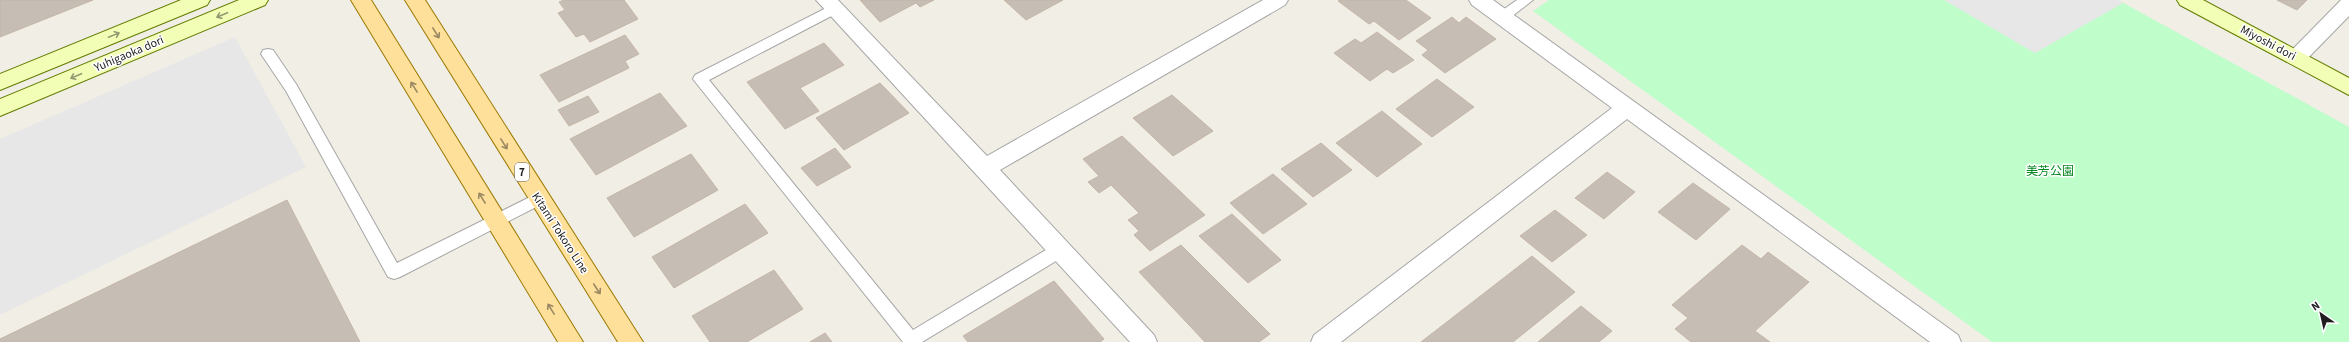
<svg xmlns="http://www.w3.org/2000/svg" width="2349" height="342" viewBox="0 0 2349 342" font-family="'Source Sans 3','Noto Sans JP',sans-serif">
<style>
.park{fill:#bffdcb}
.parking{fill:#e7e7e7}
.building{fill:#c6bdb4;stroke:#c4b6a6}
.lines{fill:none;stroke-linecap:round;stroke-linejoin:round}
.lane-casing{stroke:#a6a6a6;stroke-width:2}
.street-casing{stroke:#a6a6a6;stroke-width:2}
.secondary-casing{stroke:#607c00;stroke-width:2}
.primary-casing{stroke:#9a7900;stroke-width:2}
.lane{fill:#fff;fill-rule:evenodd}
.street{fill:#fff;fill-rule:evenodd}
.secondary{fill:#f2feb5;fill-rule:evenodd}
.primary{fill:#ffe09b;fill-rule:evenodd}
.oneway{stroke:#939a72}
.oneway2{stroke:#9a8963}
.labels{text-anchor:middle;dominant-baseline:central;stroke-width:3;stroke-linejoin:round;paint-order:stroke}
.shield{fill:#fff;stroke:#626262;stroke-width:1}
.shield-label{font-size:11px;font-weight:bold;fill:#1f1f1f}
.street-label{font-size:12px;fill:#1f1f1f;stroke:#fff}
.park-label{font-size:12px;fill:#03871e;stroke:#fff}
</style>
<rect width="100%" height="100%" fill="#f1eee5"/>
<polygon class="park" points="1549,0 2118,0 2349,127 2349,342 1992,342 1533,11"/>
<g class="parking">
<polygon points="1944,0 2118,0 2123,3 2035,53"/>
<polygon points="235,37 306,167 0,315 0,139"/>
</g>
<g class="building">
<polygon points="0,0 93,0 0,37"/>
<polygon points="564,0 624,0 638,19 590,42 584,34 576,37 558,13 565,10 559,2"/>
<polygon points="860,0 934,0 920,7 916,3 880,22"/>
<polygon points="1004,0 1063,0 1026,20"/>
<polygon points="1340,0 1406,0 1431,18 1399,40 1374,21 1369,24 1338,1"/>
<polygon points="2277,0 2307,0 2297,10"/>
<polygon points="1452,17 1459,23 1466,17 1496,39 1445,73 1422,55 1428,50 1416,41"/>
<polygon points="1377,32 1414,60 1393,73 1387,69 1370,81 1334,53 1355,39 1361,43"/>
<polygon points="625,35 639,54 625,61 629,68 559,102 540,75"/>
<polygon points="824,43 844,65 800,88 819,111 785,129 747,82"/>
<polygon points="1437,79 1474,107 1432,137 1396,109"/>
<polygon points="880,83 909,113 844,150 816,118"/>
<polygon points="660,93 687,126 596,175 570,139"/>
<polygon points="1172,95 1213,131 1173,156 1133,118"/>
<polygon points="588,96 599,112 569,126 558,110"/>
<polygon points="1382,111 1422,144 1377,177 1336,143"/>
<polygon points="1122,136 1205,215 1150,251 1134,235 1139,231 1128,220 1139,213 1111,185 1099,193 1088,182 1099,176 1083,159"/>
<polygon points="1321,143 1352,170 1313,197 1281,169"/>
<polygon points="835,148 851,167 817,186 801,168"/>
<polygon points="691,154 718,190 634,237 607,198"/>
<polygon points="1607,172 1635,192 1604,219 1575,198"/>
<polygon points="1273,174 1307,204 1263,234 1230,203"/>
<polygon points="1693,183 1730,209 1696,240 1658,212"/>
<polygon points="287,200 360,342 0,342 0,339"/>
<polygon points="745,204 768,233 674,288 652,257"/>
<polygon points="1555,210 1587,235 1552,262 1520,236"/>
<polygon points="1232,214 1281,260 1248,283 1199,236"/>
<polygon points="1181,245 1270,334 1259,342 1205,342 1139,272"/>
<polygon points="1742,245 1761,259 1768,252 1809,282 1755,331 1770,342 1691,342 1675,329 1688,318 1672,305"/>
<polygon points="1532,256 1575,292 1513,342 1421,342"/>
<polygon points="774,270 803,309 747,342 710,342 692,316"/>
<polygon points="1054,281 1104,339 1100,342 968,342 963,336"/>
<polygon points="1581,306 1612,331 1599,342 1538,342"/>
<polygon points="825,333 832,342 810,342"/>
</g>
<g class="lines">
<g class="lane-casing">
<g id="lane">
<polygon points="1517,0 1533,0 1507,20 1497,20 1495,17 1497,14"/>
<polygon points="834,4 841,9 839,12 709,80 913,330 1054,245 1060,244 1066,245 1068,250 1066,255 922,342 903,342 693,79 695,75"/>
<polygon points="268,49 273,50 296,84 397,263 534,195 539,193 544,195 547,199 544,203 400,277 394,279 388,277 286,91 261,54 263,50"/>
</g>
</g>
<g class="street-casing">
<g id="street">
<polygon points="816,0 838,0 987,156 1263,0 1288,0 1285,5 1000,170 1154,335 1157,342 1130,342"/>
<polygon points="1469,0 1493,0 1958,335 1961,342 1930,342 1627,119 1341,342 1311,342 1314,335 1612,108 1472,5"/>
<polygon points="2341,0 2349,0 2349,16 2303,63 2296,65 2289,63 2286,58 2289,53"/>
</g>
</g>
<g class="secondary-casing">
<g id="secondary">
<polygon points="181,0 210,0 207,5 0,90 0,74"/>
<polygon points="239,0 268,0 265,5 0,116 0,99"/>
<polygon points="2177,0 2203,0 2349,78 2349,95 2180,5"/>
</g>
</g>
<g class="primary-casing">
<g id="primary">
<polygon points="351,0 371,0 583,342 558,342"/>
<polygon points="405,0 425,0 643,342 618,342"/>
</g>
</g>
<use href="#lane" class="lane"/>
<use href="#street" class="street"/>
<use href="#secondary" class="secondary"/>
<use href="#primary" class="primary"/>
</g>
<defs><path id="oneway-shaft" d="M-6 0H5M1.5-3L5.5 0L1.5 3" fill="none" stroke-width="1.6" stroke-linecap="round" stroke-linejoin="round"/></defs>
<g class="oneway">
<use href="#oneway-shaft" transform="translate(222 15) rotate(157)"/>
<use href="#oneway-shaft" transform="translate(114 35) rotate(-22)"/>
<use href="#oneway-shaft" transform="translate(76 76) rotate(157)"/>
</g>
<g class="oneway2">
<use href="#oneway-shaft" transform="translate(436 33) rotate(58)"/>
<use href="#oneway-shaft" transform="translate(414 87) rotate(-122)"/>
<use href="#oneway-shaft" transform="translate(504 144) rotate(58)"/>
<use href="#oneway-shaft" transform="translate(482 198) rotate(-122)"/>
<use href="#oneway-shaft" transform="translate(597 289) rotate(57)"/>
<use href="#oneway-shaft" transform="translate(551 309) rotate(-122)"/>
</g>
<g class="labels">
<rect class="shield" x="515" y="163" width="14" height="18" rx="3"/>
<g class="shield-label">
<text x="522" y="172">7</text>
</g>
<g class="street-label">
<text transform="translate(2268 43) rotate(28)">Miyoshi dori</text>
<text transform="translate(129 54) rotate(-23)">Yuhigaoka dori</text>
<text transform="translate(560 233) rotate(57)">Kitami Tokoro Line</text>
</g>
<g class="park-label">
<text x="2050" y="171">美芳公園</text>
</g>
</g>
<g transform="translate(2321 314) rotate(326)" stroke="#ffffff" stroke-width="3" paint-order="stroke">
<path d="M0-3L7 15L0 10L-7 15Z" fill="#1f1f1f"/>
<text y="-6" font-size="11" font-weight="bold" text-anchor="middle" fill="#1f1f1f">N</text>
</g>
</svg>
